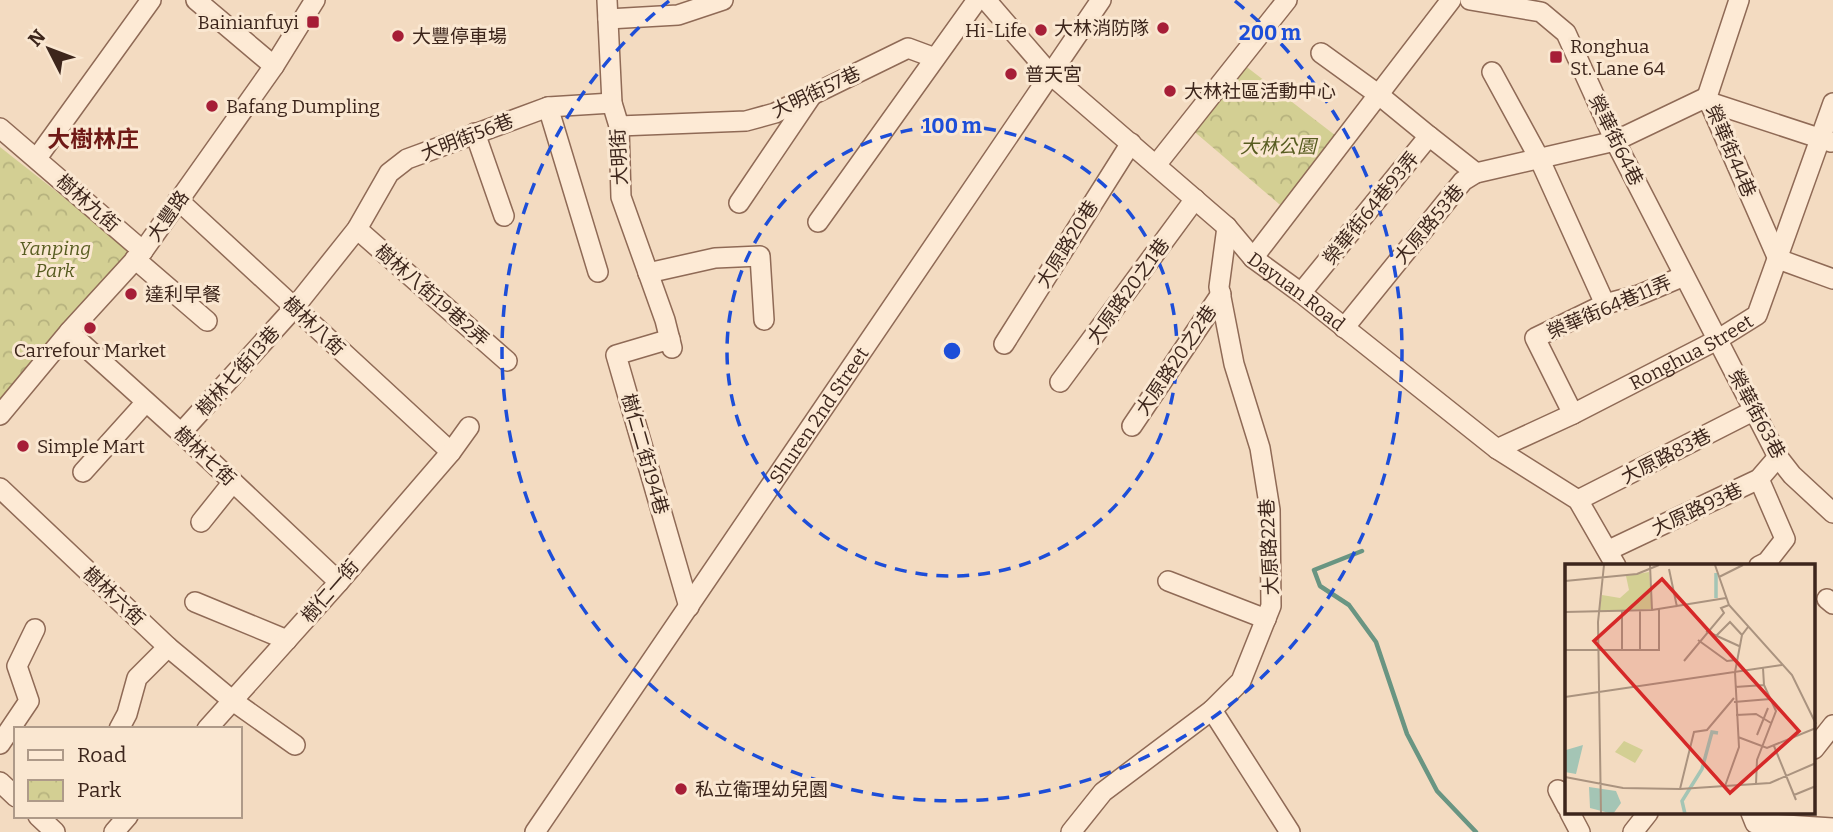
<svg xmlns="http://www.w3.org/2000/svg" width="1833" height="832" viewBox="0 0 1833 832" font-family="Bitter,'Noto Sans TC',serif">
<style>
.park{fill:url(#park-crowns)}
.lines{fill:none;stroke-linecap:round;stroke-linejoin:round}
.stream{stroke:#699582;stroke-width:4.5}
.minor-casing{stroke:#8f6a56;stroke-width:22}
.minor{stroke:#fdead5;stroke-width:19}
.ring{fill:none;stroke:#1d4ed8;stroke-width:3.5;stroke-dasharray:12 9}
.poi-dot{fill:#a61e37;stroke:#fae7d1;stroke-width:2.5}
.labels{text-anchor:middle;dominant-baseline:central;stroke-width:6;stroke-linejoin:round;paint-order:stroke}
.poi-label{font-size:19px;fill:#3d261c;stroke:#fae7d1;text-anchor:start}
.street-label{font-size:19px;fill:#3d261c;stroke:#fae7d1}
.park-label{font-size:19px;font-style:italic;fill:#575c20;stroke:#fae7d1}
.quarter-label{font-size:23px;font-weight:bold;fill:#6f1916;stroke:#fae7d1}
.inset-river{fill:none;stroke:#a4c5b5;stroke-width:3.5}
.inset-road{fill:none;stroke:#aa937f;stroke-width:2}
.view{fill:#d62828;fill-opacity:0.15;stroke:#d62828;stroke-width:3.5}
.inset-edge{fill:none;stroke:#3d261c;stroke-width:3.5}
.centre{fill:#1d4ed8;stroke:#fae7d1;stroke-width:3.5}
.ring-label{font-size:21px;text-anchor:middle;font-weight:bold;fill:#1d4ed8;stroke:#fae7d1;stroke-width:6;stroke-linejoin:round;paint-order:stroke}
</style>
<defs>
<pattern id="park-crowns" width="20" height="18" patternUnits="userSpaceOnUse" patternTransform="scale(1.75)"><rect width="20" height="18" fill="#d3cf93"/><path d="M2 6a3 3 0 1 1 6 0M12 15a3 3 0 1 1 6 0" fill="none" stroke="#b6b27e"/></pattern>
</defs>
<rect width="100%" height="100%" fill="#f3dbc1"/>
<g class="park">
<polygon points="1239,61 1340,139 1286,210 1190,128"/>
<polygon points="0,147 132,251 0,415"/>
</g>
<g class="lines">
<polyline class="stream" points="1362,551 1314,570 1320,586 1349,605 1376,642 1407,734 1437,791 1476,832"/>
<g class="minor-casing">
<g id="minor">
<polyline points="196,0 274,66"/>
<polyline points="607,0 612,103 619,126 621,197 665,320 672,348"/>
<path id="s1" d="M986,0L1051,75L1227,227L1253,258L1301,293L1497,449L1578,500L1616,566"/>
<polyline points="1470,0 1541,12 1566,33 1615,141 1778,457 1792,475 1833,513"/>
<polyline points="1739,0 1707,97 1778,259 1833,279"/>
<polyline points="608,19 678,15 723,0"/>
<polyline points="1321,53 1379,95 1429,136"/>
<polyline points="1492,72 1539,158 1605,304"/>
<polyline points="1709,102 1831,142"/>
<polyline points="548,107 598,272"/>
<polyline points="619,126 746,121 775,113 908,48 935,58"/>
<polyline points="0,128 143,251"/>
<polyline points="475,133 504,216"/>
<polyline points="37,158 151,0"/>
<polyline points="1156,165 1287,0"/>
<polyline points="178,200 451,452"/>
<polyline points="739,203 812,95"/>
<polyline points="818,222 977,0"/>
<polyline points="1227,227 1219,287 1234,364 1260,448 1270,510 1271,606 1241,681 1212,710 1290,832"/>
<polyline points="357,229 507,361"/>
<polyline points="1253,258 1451,0"/>
<polyline points="135,259 207,321"/>
<polyline points="648,273 715,258 760,256 764,320"/>
<polyline points="1301,293 1429,136 1476,173"/>
<polyline points="1344,328 1463,181 1476,173 1615,141 1707,97"/>
<polyline points="69,332 181,433 339,582"/>
<polyline points="670,339 616,355 689,607"/>
<polyline points="1004,344 1131,143"/>
<polyline points="1060,382 1195,199"/>
<polyline points="1573,414 1535,338 1605,304 1639,295 1684,276"/>
<polyline points="0,415 69,332 143,251 274,66 315,0"/>
<polyline points="1132,426 1221,294"/>
<polyline points="181,433 294,308 357,229 389,173 407,159 548,107 612,103"/>
<path id="s2" d="M1497,449L1573,414L1717,340L1757,315L1833,103"/>
<polyline points="83,472 146,402"/>
<polyline points="0,488 168,647 233,701 295,745"/>
<polyline points="1578,500 1753,411"/>
<polyline points="201,522 233,482"/>
<polyline points="1609,550 1759,479 1778,457"/>
<polyline points="1759,566 1767,562 1785,539 1759,479"/>
<polyline points="1168,581 1266,619"/>
<polyline points="1827,599 1833,604"/>
<polyline points="195,602 287,640"/>
<polyline points="119,729 127,714 137,678 168,647"/>
<polyline points="207,729 339,582 451,452 469,427"/>
<polyline points="0,744 29,701 17,666 35,629"/>
<polyline points="1814,749 1833,725"/>
<polyline points="0,782 16,797"/>
<polyline points="1558,790 1567,807"/>
<polyline points="1570,813 1580,832"/>
<polyline points="1751,813 1755,823 1833,828"/>
<polyline points="38,816 55,832"/>
<polyline points="114,832 128,816"/>
<path id="s3" d="M535,832L1101,0"/>
<polyline points="1071,832 1103,792 1212,710"/>
<polyline points="1633,832 1648,813"/>
</g>
</g>
<use href="#minor" class="minor"/>
</g>
<g class="ring">
<circle cx="952" cy="351" r="225"/>
<path d="M1235 1A450 450 0 1 1 669 1"/>
</g>
<g class="poi-dot">
<rect x="306" y="15" width="14" height="14" rx="3.5"/>
<circle cx="1163" cy="28" r="7"/>
<circle cx="1041" cy="30" r="7"/>
<circle cx="398" cy="36" r="7"/>
<rect x="1549" y="50" width="14" height="14" rx="3.5"/>
<circle cx="1011" cy="74" r="7"/>
<circle cx="1170" cy="91" r="7"/>
<circle cx="212" cy="106" r="7"/>
<circle cx="131" cy="294" r="7"/>
<circle cx="90" cy="328" r="7"/>
<circle cx="23" cy="446" r="7"/>
<circle cx="681" cy="789" r="7"/>
</g>
<g class="labels">
<g class="poi-label">
<text x="299" y="22" text-anchor="end">Bainianfuyi</text>
<text x="1149" y="28" text-anchor="end">大林消防隊</text>
<text x="1027" y="30" text-anchor="end">Hi-Life</text>
<text x="412" y="36">大豐停車場</text>
<text x="1570" y="46">Ronghua<tspan x="1570" dy="22">St. Lane 64</tspan></text>
<text x="1025" y="74">普天宮</text>
<text x="1184" y="91">大林社區活動中心</text>
<text x="226" y="106">Bafang Dumpling</text>
<text x="145" y="294">達利早餐</text>
<text x="90" y="350" text-anchor="middle">Carrefour Market</text>
<text x="37" y="446">Simple Mart</text>
<text x="695" y="789">私立衛理幼兒園</text>
</g>
<g class="street-label">
<text transform="translate(816 92) rotate(-25)">大明街57巷</text>
<text transform="translate(467 137) rotate(-21)">大明街56巷</text>
<text transform="translate(1616 140) rotate(64)">榮華街64巷</text>
<text transform="translate(1731 151) rotate(67)">榮華街44巷</text>
<text transform="translate(619 157) rotate(-93)">大明街</text>
<text transform="translate(88 203) rotate(41)">樹林九街</text>
<text transform="translate(1371 208) rotate(-51)">榮華街64巷93弄</text>
<text transform="translate(168 216) rotate(-55)">大豐路</text>
<text transform="translate(1429 224) rotate(-50)">大原路53巷</text>
<text transform="translate(1067 244) rotate(-58)">大原路20巷</text>
<text stroke="none"><textPath href="#s1" startOffset="427">Dayuan Road</textPath></text>
<text transform="translate(1128 291) rotate(-54)">大原路20之1巷</text>
<text transform="translate(432 295) rotate(41)">樹林八街19巷2弄</text>
<text transform="translate(1609 307) rotate(-23)">榮華街64巷11弄</text>
<text transform="translate(314 326) rotate(43)">樹林八街</text>
<text stroke="none"><textPath href="#s2" startOffset="217">Ronghua Street</textPath></text>
<text transform="translate(1176 360) rotate(-56)">大原路20之2巷</text>
<text transform="translate(238 371) rotate(-48)">樹林七街13巷</text>
<text transform="translate(1757 414) rotate(62)">榮華街63巷</text>
<text stroke="none"><textPath href="#s3" startOffset="504">Shuren 2nd Street</textPath></text>
<text transform="translate(645 454) rotate(74)">樹仁二街194巷</text>
<text transform="translate(205 456) rotate(43)">樹林七街</text>
<text transform="translate(1666 456) rotate(-27)">大原路83巷</text>
<text transform="translate(1697 509) rotate(-25)">大原路93巷</text>
<text transform="translate(1269 547) rotate(-93)">大原路22巷</text>
<text transform="translate(330 591) rotate(-49)">樹仁一街</text>
<text transform="translate(114 596) rotate(43)">樹林六街</text>
</g>
<g class="park-label">
<text x="1278" y="146">大林公園</text>
<text x="55" y="248">Yanping<tspan x="55" dy="22">Park</tspan></text>
</g>
<g class="quarter-label">
<text x="93" y="139">大樹林庄</text>
</g>
</g>
<g transform="translate(1565 564)">
<rect width="250" height="250" fill="#f3dbc1"/>
<path d="M59,177L78,186L70,199L50,188Z" fill="#d3cf93"/>
<path d="M84,8L87,45L34,47L37,31L55,34L64,26L61,12Z" fill="#d3cf93"/>
<path d="M18,181L11,210L0,208L1,186ZM24,223L51,227L56,239L48,250L25,244Z" fill="#a4c5b5"/>
<path class="inset-river" d="M151,9V34M120,250L117,237L137,205L147,168L153,169"/>
<path class="inset-road" d="M85,1L87,46M150,1L164,41L227,111L251,160M104,5L112,43M154,13L178,1M0,17L72,10L94,1M0,48L87,46L161,34M141,67L174,82M149,74L165,58L177,71M133,76L162,97L171,96M0,86H94V45M57,87V46M75,87V46M119,97L159,49L156,44L164,41M170,123L199,121M0,133L217,101M169,138L205,135M171,151L191,150L206,159M192,171L203,144M173,173L202,184L251,164M209,182L231,236M0,213L58,224L115,225L205,219L251,199M191,220L192,196L211,147L199,121L198,104M160,222L174,183L170,108L177,71L183,63M115,225L129,168L142,166L169,134M229,231L251,222M36,250L33,58L39,1"/>
<path class="view" d="M97,15L234,167L165,229L29,77Z"/>
<rect width="250" height="250" class="inset-edge"/>
</g>
<circle cx="952" cy="351" r="10" class="centre"/>
<g class="ring-label">
<text x="1270" y="40">200 m</text>
<text x="952" y="133">100 m</text>
</g>
<rect x="14" y="727" width="228" height="91" fill="#fae7d1" stroke="#ae9a89" stroke-width="2"/>
<rect x="28" y="750" width="35" height="10" fill="#fdead5" stroke="#ae9a89" stroke-width="2"/>
<text x="77" y="762" font-size="21" fill="#3d261c">Road</text>
<rect x="28" y="780" width="35" height="21" fill="url(#park-crowns)" stroke="#ae9a89" stroke-width="2"/>
<text x="77" y="797" font-size="21" fill="#3d261c">Park</text>
<g transform="translate(49 49) rotate(312)" stroke="#fae7d1" stroke-width="5" paint-order="stroke">
<path d="M0-5L12 26L0 18L-12 26Z" fill="#3d261c"/>
<text y="-10" font-size="19" font-weight="bold" text-anchor="middle" fill="#3d261c">N</text>
</g>
</svg>
